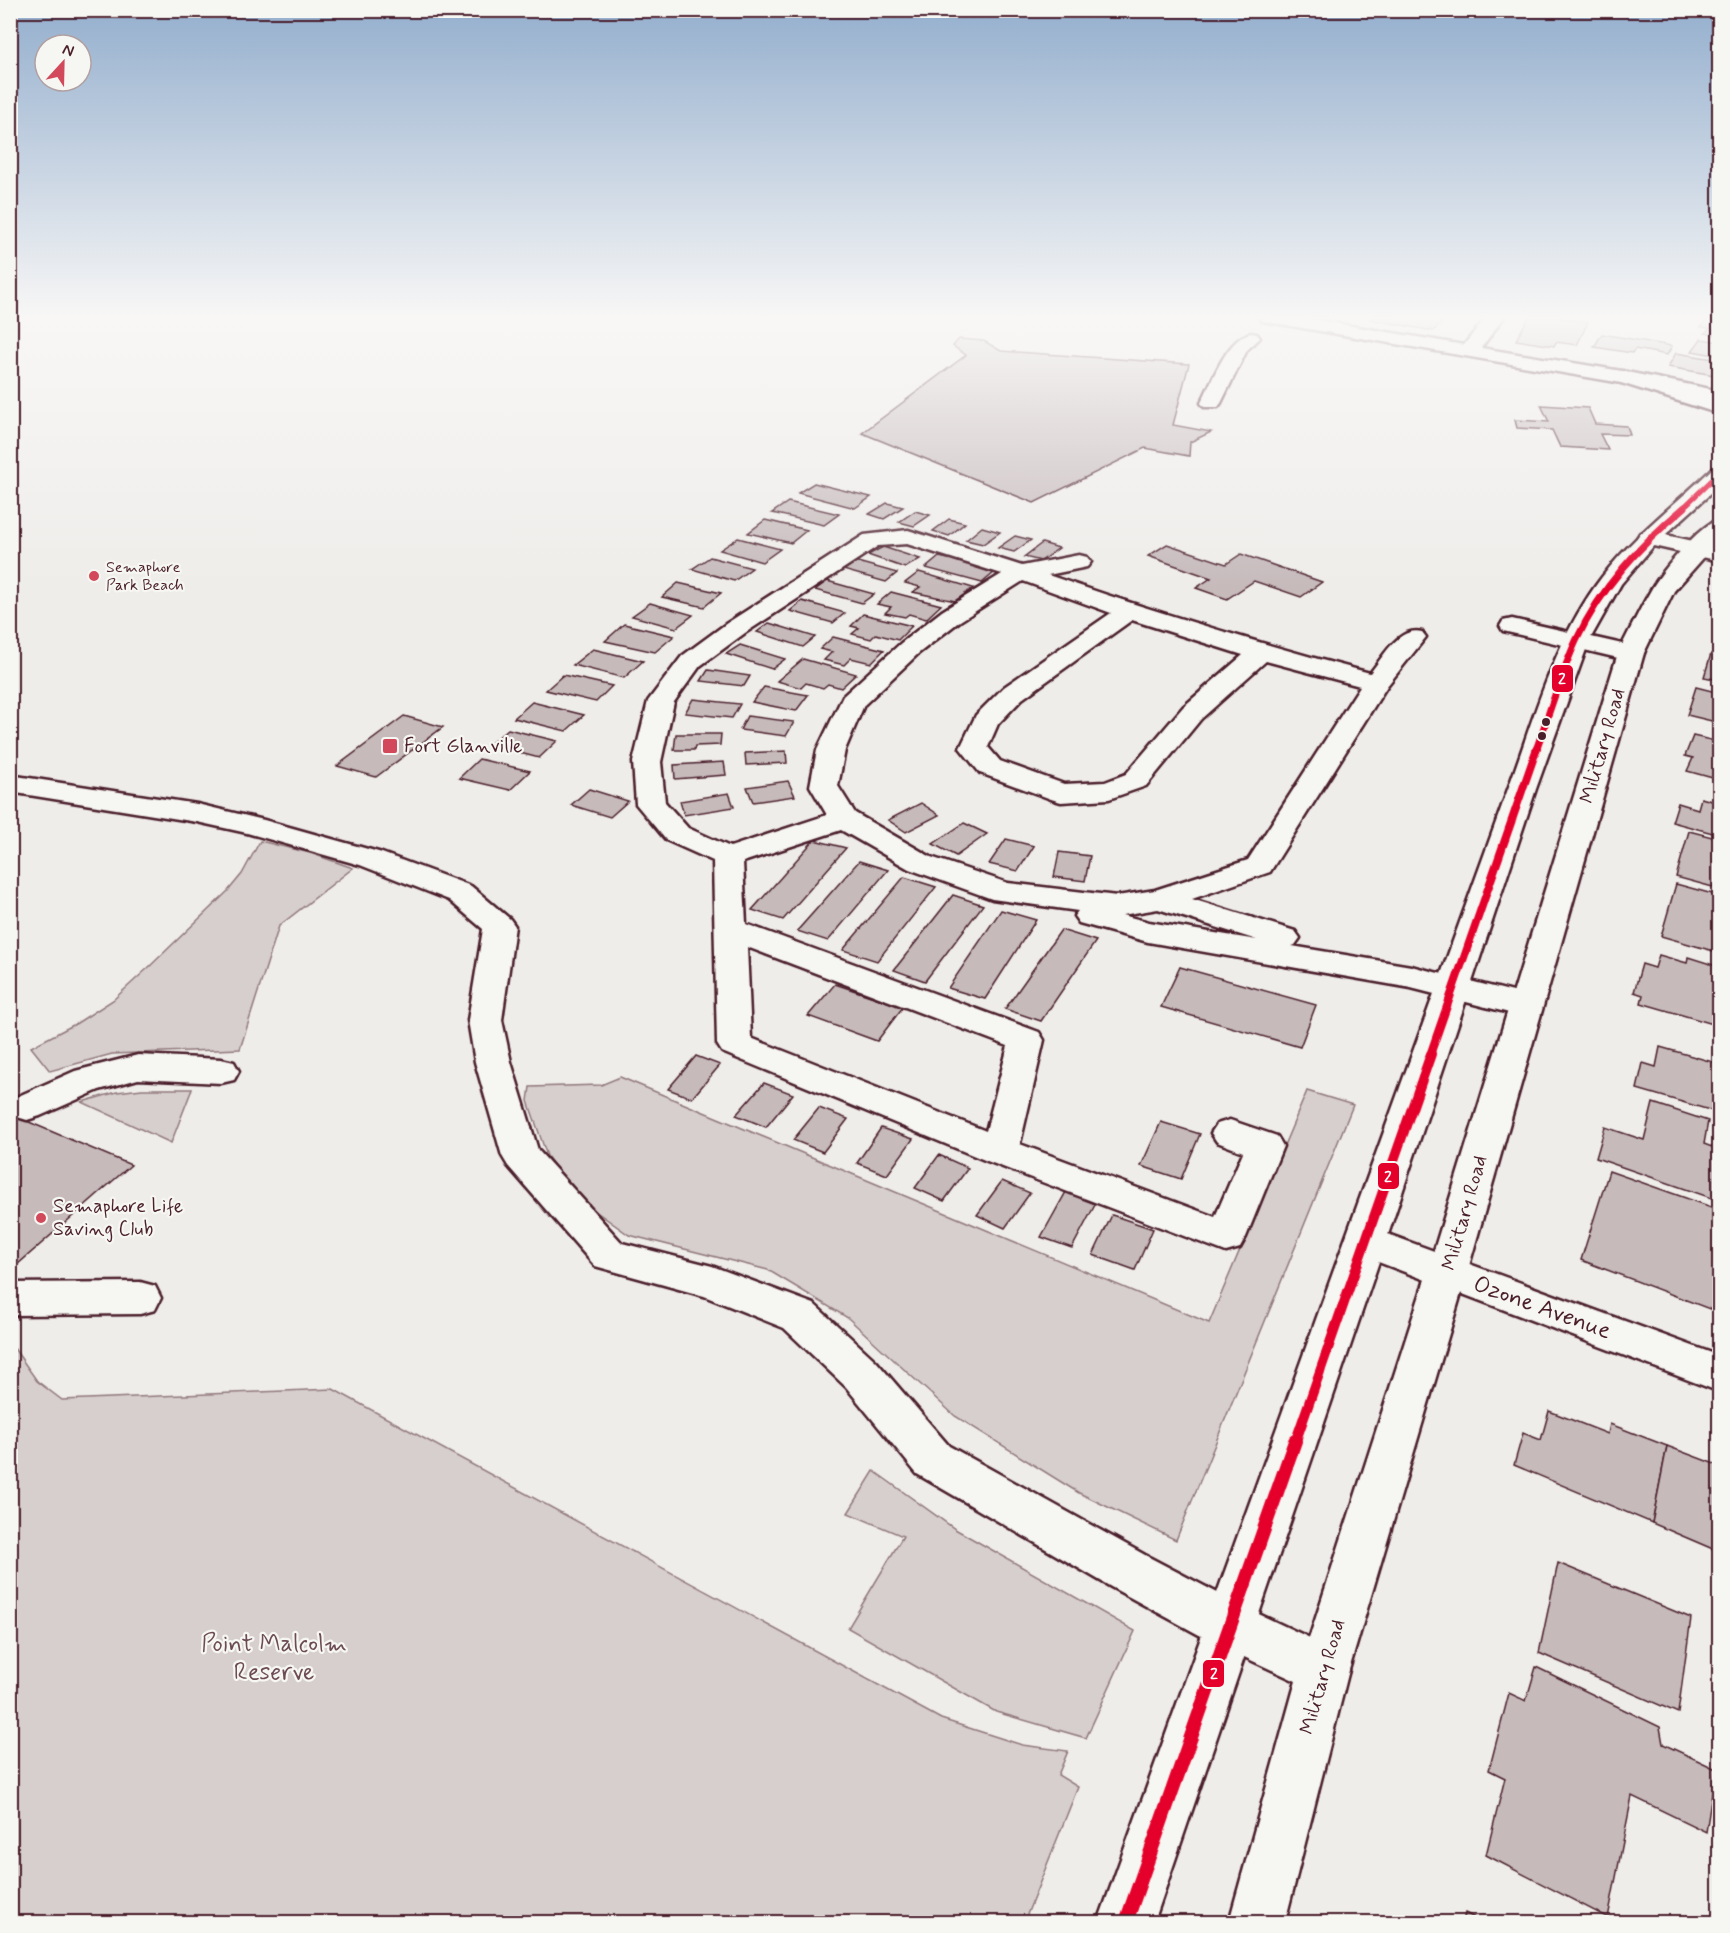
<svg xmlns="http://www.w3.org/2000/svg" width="1730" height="1933" viewBox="0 0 1730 1933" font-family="Mynerve,sans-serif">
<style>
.green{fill:#d7cfce;stroke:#90777c;stroke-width:1.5}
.building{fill:#c6babb;stroke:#4a1f2b;stroke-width:1.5}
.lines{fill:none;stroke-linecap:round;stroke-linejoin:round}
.minor-casing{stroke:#4a1f2b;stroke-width:5}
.major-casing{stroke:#4a1f2b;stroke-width:5}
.minor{fill:#f6f6f2;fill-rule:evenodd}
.major{fill:#f6f6f2;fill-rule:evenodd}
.bus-1-far4-casing{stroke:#f6f6f2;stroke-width:8}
.bus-1-far3-casing{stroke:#f6f6f2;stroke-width:10}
.bus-1-far2-casing{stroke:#f6f6f2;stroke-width:13}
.bus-1-far1-casing{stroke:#f6f6f2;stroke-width:15}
.bus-1-casing{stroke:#f6f6f2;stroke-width:18}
.bus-1-far4{stroke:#e4002b;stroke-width:5}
.bus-1-far3{stroke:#e4002b;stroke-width:7}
.bus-1-far2{stroke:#e4002b;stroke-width:8}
.bus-1-far1{stroke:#e4002b;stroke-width:10}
.bus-1{stroke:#e4002b;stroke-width:14}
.poi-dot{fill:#d1495b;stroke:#f6f6f2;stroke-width:2}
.bus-dot{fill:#4a1f2b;stroke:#f6f6f2;stroke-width:2}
.labels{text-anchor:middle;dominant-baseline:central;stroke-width:4.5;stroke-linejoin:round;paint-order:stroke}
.far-poi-label{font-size:16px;fill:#4a1f2b;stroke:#f6f6f2;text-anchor:start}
.poi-label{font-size:20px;fill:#4a1f2b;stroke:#f6f6f2;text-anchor:start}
.street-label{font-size:20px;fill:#4a1f2b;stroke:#f6f6f2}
.near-street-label{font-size:24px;fill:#4a1f2b;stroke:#f6f6f2}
.near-park-label{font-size:24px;fill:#6d4b54;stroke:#f6f6f2}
.line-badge{stroke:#f6f6f2;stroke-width:2}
.badge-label{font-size:16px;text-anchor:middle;font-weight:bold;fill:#fff}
</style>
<rect width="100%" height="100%" fill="#efedea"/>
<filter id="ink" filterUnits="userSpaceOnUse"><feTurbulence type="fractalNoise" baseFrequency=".0167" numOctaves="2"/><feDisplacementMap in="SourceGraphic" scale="12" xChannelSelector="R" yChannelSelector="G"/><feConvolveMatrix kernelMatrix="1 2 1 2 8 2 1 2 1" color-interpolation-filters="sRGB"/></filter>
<g filter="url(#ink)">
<g class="green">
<polygon points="260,841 310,853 353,868 279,926 240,1049 112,1054 50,1071 31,1047 77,1023 113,1000 148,968 228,891 242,874"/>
<polygon points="620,1077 1209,1323 1307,1091 1353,1105 1176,1540 1079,1493 955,1416 848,1318 768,1270 629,1235 577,1198 547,1156 528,1101 530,1087 601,1085"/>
<polygon points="142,1089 192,1089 171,1143 82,1102 117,1092"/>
<polygon points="11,1344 37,1381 62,1400 333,1389 941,1719 1022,1745 1068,1751 1058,1775 1078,1787 1024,1922 11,1922"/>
<polygon points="874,1471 955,1529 1135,1631 1086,1738 996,1712 848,1628 903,1536 848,1513"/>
</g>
<g class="building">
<polygon points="1373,317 1427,317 1445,320 1433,331 1370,319"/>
<polygon points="1529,317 1552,317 1588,322 1577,345 1556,342 1554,346 1516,340"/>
<polygon points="1708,319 1720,321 1720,336 1705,333 1710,328 1701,327"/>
<polygon points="1602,334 1672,346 1667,355 1635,349 1632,353 1594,347"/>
<polygon points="959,339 984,341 1001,351 1189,364 1173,425 1211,432 1190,442 1189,456 1145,448 1034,503 862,433 966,355 953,346"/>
<polygon points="1701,339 1720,342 1720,356 1692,351"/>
<polygon points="1676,353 1720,360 1720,376 1668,367"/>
<polygon points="1541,405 1588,408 1595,424 1627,426 1630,435 1600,434 1608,450 1560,447 1552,430 1517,428 1515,420 1549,422"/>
<polygon points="814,483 871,497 855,508 798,493"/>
<polygon points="788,502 839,514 824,525 772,513"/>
<polygon points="887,503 903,507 884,519 869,514"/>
<polygon points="915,511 930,515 914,526 899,522"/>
<polygon points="949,519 965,523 949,536 933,531"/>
<polygon points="765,520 807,530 791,543 748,533"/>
<polygon points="982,527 1000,532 983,544 966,540"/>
<polygon points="1015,536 1031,540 1014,552 998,548"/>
<polygon points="738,538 780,549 762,562 720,550"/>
<polygon points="1042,543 1059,548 1041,561 1024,557"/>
<polygon points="1167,544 1226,564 1241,554 1322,582 1301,597 1254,581 1227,599 1196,588 1211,578 1148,556"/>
<polygon points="883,547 920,559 905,568 868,555"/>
<polygon points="954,555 995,572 982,583 926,568 939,557 948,559"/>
<polygon points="710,557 752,568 734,581 692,569"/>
<polygon points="854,561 897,573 886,582 843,570"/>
<polygon points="919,572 973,588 955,601 913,592 920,587 905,583"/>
<polygon points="827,581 874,594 862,603 815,590"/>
<polygon points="678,583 721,593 704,607 662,597"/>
<polygon points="891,592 941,605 926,619 909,614 905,617 885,613 891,607 877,604"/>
<polygon points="802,601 845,613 833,623 790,611"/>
<polygon points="650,603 693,615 676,628 632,616"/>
<polygon points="863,614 912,626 898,640 876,634 871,639 852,634 859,628 851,626"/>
<polygon points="769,623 815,637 803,647 757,632"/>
<polygon points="624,624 674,636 655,652 605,641"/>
<polygon points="833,637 884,650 871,663 851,658 844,665 824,660 832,652 820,649"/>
<polygon points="740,645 785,659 772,669 726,654"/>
<polygon points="593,649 643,661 624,678 573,665"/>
<polygon points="1711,654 1720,656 1720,680 1704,677"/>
<polygon points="803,659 856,674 841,688 828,684 823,688 806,683 801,688 777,681"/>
<polygon points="708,670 750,676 744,686 701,681"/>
<polygon points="563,675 612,686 596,702 546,690"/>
<polygon points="764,687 808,695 796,711 752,702"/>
<polygon points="1696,687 1720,693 1720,723 1687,715"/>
<polygon points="693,699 740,704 732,718 685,713"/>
<polygon points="532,702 584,715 566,731 514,718"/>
<polygon points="404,716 443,727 376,777 337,766"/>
<polygon points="747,716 794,722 786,736 740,730"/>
<polygon points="508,729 557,741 539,758 489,745"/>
<polygon points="676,734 721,734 720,745 695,746 694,750 674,750"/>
<polygon points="1693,736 1719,742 1720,740 1720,780 1687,771 1693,758 1685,756"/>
<polygon points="786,751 787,763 746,765 745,753"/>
<polygon points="479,759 530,771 510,790 459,778"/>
<polygon points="724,762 726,775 675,779 674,765"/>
<polygon points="788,781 795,796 753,802 747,787"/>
<polygon points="1719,781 1720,835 1672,822 1678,803 1698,809 1701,798 1712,801"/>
<polygon points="589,789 628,801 610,817 571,805"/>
<polygon points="729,793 734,807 684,815 680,801"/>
<polygon points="921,803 939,815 906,832 888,820"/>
<polygon points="964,823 987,834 956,856 933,844"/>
<polygon points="1689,831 1720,839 1720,889 1676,877"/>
<polygon points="1006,839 1034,846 1018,871 989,864"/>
<polygon points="814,840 846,848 783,920 752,910"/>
<polygon points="1059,852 1090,856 1085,881 1054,877"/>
<polygon points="859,861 888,870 828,941 797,931"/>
<polygon points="904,877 936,887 877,961 843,950"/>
<polygon points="1676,884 1720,896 1715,915 1720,916 1720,953 1661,936"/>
<polygon points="953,895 983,905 925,981 894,970"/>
<polygon points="1001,910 1036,920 985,999 948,988"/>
<polygon points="1061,930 1096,941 1041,1021 1005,1009"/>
<polygon points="1659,955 1687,963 1688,957 1720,967 1720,1026 1641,1003 1643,995 1634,992 1642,964 1655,968"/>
<polygon points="1180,967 1316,1005 1300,1047 1161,1007"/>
<polygon points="835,984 903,1007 877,1041 808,1016"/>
<polygon points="1660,1047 1720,1064 1720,1113 1637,1089 1643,1063 1656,1067"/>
<polygon points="696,1056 720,1065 692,1098 668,1089"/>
<polygon points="764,1083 793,1094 766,1127 736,1115"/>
<polygon points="1653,1103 1708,1121 1704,1144 1720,1150 1720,1201 1596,1158 1605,1127 1644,1140"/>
<polygon points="819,1108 848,1119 823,1152 793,1140"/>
<polygon points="10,1114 131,1165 10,1271"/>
<polygon points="1161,1122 1200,1134 1181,1179 1141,1166"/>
<polygon points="881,1128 913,1139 887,1175 857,1163"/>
<polygon points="939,1155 968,1168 944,1201 915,1188"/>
<polygon points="1609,1171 1720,1210 1720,1313 1581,1260"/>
<polygon points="1002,1181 1030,1193 1005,1228 977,1215"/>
<polygon points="1066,1192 1096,1203 1072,1248 1041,1237"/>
<polygon points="1112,1215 1153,1229 1135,1270 1093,1255"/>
<polygon points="1549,1411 1608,1434 1610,1424 1667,1446 1652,1523 1514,1465 1523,1433 1541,1440"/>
<polygon points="1667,1446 1720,1466 1720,1552 1652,1523"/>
<polygon points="1558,1563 1691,1618 1678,1713 1539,1653"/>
<polygon points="1536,1667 1660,1727 1663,1744 1716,1769 1706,1832 1632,1796 1608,1918 1486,1855 1505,1778 1489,1770 1509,1693 1526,1701"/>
<polygon points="1465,1913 1483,1922 1463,1922"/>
</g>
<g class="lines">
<g class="minor-casing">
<g id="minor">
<polygon points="1259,317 1299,317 1464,345 1486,317 1504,317 1481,348 1622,371 1720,391 1720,403 1622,383 1268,322 1262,321"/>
<path d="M1251,333L1257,334L1260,338L1247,350L1221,403L1218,407H1204L1201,403C1212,382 1226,339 1251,333Z"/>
<path d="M908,530L1022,566L1079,555L1087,557L1091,562L1087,567L1048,575C1155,612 1261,644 1370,673C1384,656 1399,626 1422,632L1426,637L1387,686L1270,872L1192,899L1295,931L1300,938L1295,945L1292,946L1411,966L1537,998L1542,1006L1537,1014L1525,1017L1411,988L1148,942L1079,923L1074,916L1078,911L992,899L909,869L841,830L743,862L746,924L1039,1032L1044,1040L1020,1144L1215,1217L1243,1152L1217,1142L1211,1133L1217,1124L1230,1120L1277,1136L1283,1146L1246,1237L1240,1248L1226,1252L987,1161L722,1052L717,1044L713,861L666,840L636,804L633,762L648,701L682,656L727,623L864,535ZM907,544L1002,574L942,611L901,643L843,696L817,750L810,786L827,815L730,847L688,828L665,802L661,762L674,702L700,666L745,633L878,546ZM1023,581L1111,613L1004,687L976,715L960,748L980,773L1051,799L1061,802L1109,799L1146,786L1201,719L1266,661L1360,686L1248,860L1155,890L1117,896L1008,883L931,857L855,813L838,786L845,750L864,705L919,653L960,621ZM1132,620L1243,655L1183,707L1126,774L1105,782L1064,784L1000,761L988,747L998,724L1022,699ZM1158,909L1257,940L1149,922L1122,915ZM747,947L1008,1046L986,1131L751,1038Z"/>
<polygon points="1648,531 1720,547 1720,561 1640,543 1637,538 1640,533"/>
<polygon points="1512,619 1640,648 1644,653 1640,658 1631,661 1503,631 1500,626 1503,621"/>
<polygon points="10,775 197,804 264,820 382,853 471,886 510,919 515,926 502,1020 511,1062 538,1150 622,1243 712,1266 814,1304 876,1361 949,1446 1145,1555 1248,1609 1342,1653 1349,1670 1342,1687 1324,1694 1214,1643 1111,1587 917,1474 846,1387 784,1328 704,1296 595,1266 508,1166 502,1156 475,1062 468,1020 483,929 449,900 360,865 247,833 197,822 10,792"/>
<polygon points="138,1055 221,1059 234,1062 239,1071 234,1080 221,1083 138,1079 99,1090 40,1116 27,1120 14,1116 10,1110 14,1098 75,1071"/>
<polygon points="1366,1226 1720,1356 1720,1392 1352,1252 1346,1241 1352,1230"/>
<polygon points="140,1282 155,1286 161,1298 155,1310 140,1314 10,1315 10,1283"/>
</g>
</g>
<g class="major-casing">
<g id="major">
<polygon points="1622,371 1720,402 1720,414 1615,381 1613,377 1615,373"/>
<path d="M1720,466V485L1656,543L1621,584L1589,641L1536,789L1386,1241L1154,1922H1098L1508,789C1534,718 1555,638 1602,577C1634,535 1676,504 1713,468Z"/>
<path d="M1720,519V539L1674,591L1644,653L1467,1273L1349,1670L1285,1922H1229L1299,1670L1427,1273L1618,653C1629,632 1639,610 1651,590C1661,572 1700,524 1720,519Z"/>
</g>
</g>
<use href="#minor" class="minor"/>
<use href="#major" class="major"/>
<g class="bus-1-far4-casing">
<polyline id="bus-1-far4" points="1683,508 1720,472"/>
</g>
<g class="bus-1-far3-casing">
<path id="bus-1-far3" d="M1536,750C1549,714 1560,676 1576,641C1601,587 1640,545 1685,507"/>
</g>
<g class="bus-1-far2-casing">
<polyline id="bus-1-far2" points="1430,1055 1537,748"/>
</g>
<g class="bus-1-far1-casing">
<polyline id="bus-1-far1" points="1295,1443 1431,1054"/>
</g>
<g class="bus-1-casing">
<polyline id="bus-1" points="1126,1922 1295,1441"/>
</g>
<use href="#bus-1-far4" class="bus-1-far4"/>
<use href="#bus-1-far3" class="bus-1-far3"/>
<use href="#bus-1-far2" class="bus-1-far2"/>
<use href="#bus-1-far1" class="bus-1-far1"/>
<use href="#bus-1" class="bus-1"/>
</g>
</g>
<linearGradient id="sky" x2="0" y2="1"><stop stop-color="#93aecd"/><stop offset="0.54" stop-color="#f8f7f6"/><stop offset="1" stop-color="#f8f7f6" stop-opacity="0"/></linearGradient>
<rect width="1730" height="588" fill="url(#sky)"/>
<g class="poi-dot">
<circle cx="94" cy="576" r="6"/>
<rect x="382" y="738" width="16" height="16" rx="3"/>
<circle cx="41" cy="1218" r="6"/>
</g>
<g class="bus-dot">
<circle cx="1546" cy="722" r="5"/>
<circle cx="1542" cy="736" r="5"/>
</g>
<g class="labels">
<g class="far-poi-label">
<text x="106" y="567">Semaphore<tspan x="106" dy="18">Park Beach</tspan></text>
</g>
<g class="poi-label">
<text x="404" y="746">Fort Glanville</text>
<text x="53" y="1206">Semaphore Life<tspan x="53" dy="23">Saving Club</tspan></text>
</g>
<g class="street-label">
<text transform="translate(1603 746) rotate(-74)">Military Road</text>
<text transform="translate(1465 1213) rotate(-74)">Military Road</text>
<text transform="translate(1323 1677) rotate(-74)">Military Road</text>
</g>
<g class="near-street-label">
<text transform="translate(1542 1308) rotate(20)">Ozone Avenue</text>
</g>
<g class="near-park-label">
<text x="274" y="1644">Point Malcolm<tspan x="274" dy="28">Reserve</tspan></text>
</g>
</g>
<g class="line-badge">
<rect x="1551" y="664" width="23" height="29" rx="6" fill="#e4002b"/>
<rect x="1377" y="1162" width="23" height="28" rx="6" fill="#e4002b"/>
<rect x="1202" y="1659" width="23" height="29" rx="6" fill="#e4002b"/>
</g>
<g class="badge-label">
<text x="1562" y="684">2</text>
<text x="1388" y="1182">2</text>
<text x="1214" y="1679">2</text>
</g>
<rect width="1730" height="1933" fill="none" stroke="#f6f6f2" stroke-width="36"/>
<rect x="18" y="18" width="1694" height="1897" fill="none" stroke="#4a1f2b" stroke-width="2" filter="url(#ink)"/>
<g transform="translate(63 63) rotate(22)"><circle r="28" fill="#f6f6f2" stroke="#b1a0a2" stroke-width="1.5"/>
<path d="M0-4.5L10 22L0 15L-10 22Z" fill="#d1495b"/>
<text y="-9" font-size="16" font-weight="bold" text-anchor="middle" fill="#4a1f2b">N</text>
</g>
</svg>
